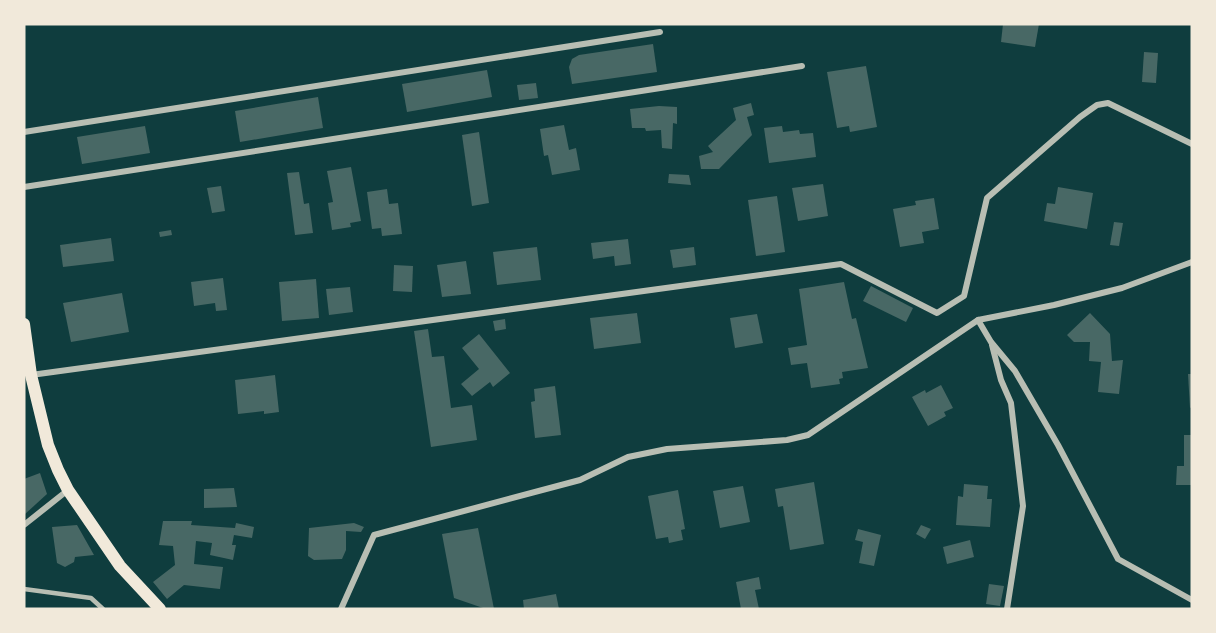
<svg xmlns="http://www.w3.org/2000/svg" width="1216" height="633" viewBox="0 0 1216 633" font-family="Manrope,sans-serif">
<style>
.building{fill:#486865}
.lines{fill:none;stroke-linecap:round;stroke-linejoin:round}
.service{stroke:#b8beb3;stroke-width:4.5}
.minor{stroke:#b8beb3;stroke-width:6}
.secondary{stroke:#f1e9da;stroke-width:12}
</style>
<rect width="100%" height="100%" fill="#0f3d3e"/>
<g class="building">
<polygon points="1003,24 1039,24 1035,47 1001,42"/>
<polygon points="653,44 657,72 572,84 569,67 572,59 579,55"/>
<polygon points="1144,52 1158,53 1156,83 1142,82"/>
<polygon points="866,66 877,127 850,132 849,126 837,128 827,72"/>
<polygon points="487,70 492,97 407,112 402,84"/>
<polygon points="536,83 538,98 519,100 517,85"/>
<polygon points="318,97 323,128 240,142 235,111"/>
<polygon points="751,103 754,115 747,117 752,135 719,169 701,169 699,156 713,152 708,146 736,120 733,108"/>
<polygon points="659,106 677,107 677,124 673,123 672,149 662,148 661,130 646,131 645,128 632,128 630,109"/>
<polygon points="564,125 569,150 576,148 580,170 552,175 548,155 544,156 540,129"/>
<polygon points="145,126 150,153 82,164 77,137"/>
<polygon points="782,126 783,132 799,130 800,134 813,133 816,157 769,163 764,128"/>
<polygon points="479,132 489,203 472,206 462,135"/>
<polygon points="351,167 361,221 350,223 351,227 332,230 328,203 333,202 327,171"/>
<polygon points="299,172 304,204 309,203 313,233 295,235 287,173"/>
<polygon points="669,174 689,175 691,185 668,183"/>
<polygon points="823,184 828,216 798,221 792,188"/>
<polygon points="221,186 225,211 212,213 207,188"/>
<polygon points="1058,187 1093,193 1087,229 1044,221 1047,203 1055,204"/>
<polygon points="387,189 389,204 398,203 402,234 382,236 381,228 372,229 367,192"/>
<polygon points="777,196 785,252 756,256 748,200"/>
<polygon points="934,198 939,229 922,232 924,243 900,247 893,209 916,205 915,201"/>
<polygon points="1114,222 1123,223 1119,246 1110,245"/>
<polygon points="171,230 172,235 160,237 159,232"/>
<polygon points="111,238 114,261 63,267 60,245"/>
<polygon points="628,239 631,264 615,266 614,256 593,259 591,243"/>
<polygon points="537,247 541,280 497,285 493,252"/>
<polygon points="694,247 696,265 673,268 670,250"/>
<polygon points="466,261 471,294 442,297 437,265"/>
<polygon points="394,265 413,266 412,292 393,291"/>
<polygon points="223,278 227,310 216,311 215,303 194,306 191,282"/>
<polygon points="316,279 319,318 282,321 279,282"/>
<polygon points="844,282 852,319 856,318 868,368 842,372 843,378 839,379 840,384 811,388 807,363 791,365 788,348 807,345 799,289"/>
<polygon points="871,286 913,308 906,322 863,301"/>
<polygon points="350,287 353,312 329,315 326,289"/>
<polygon points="122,293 129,332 71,342 63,303"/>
<polygon points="637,313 641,343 594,349 590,318"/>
<polygon points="1090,313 1110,334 1112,361 1123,360 1119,394 1098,392 1101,362 1089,361 1090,342 1074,342 1067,335"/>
<polygon points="757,314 763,343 735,348 730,318"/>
<polygon points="505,319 506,329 495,331 493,321"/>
<polygon points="428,329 432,357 444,356 451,408 472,405 477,440 431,447 414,331"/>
<polygon points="479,334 510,373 493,387 490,382 472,396 461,384 479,369 462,348"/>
<polygon points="1188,374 1192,374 1192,407 1190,408"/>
<polygon points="275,375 279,412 264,414 264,411 238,414 235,380"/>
<polygon points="941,385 953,408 944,412 946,416 928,426 912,397 925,390 926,393"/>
<polygon points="555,386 561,435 535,438 531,402 535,401 534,389"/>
<polygon points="1184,435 1192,435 1192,485 1176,485 1177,466 1184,466"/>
<polygon points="40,473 47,494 24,515 24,479"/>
<polygon points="814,482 824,544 790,550 783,506 778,507 775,489"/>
<polygon points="964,484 988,486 987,499 992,499 990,527 956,525 958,496 963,497"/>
<polygon points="743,486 750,522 720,528 713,491"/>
<polygon points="234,488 237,507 204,508 204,489"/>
<polygon points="678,490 685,529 681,530 683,540 669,543 668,537 656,539 648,496"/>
<polygon points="163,521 192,521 191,525 235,528 236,523 254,527 252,538 234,535 232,545 236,545 233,560 210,555 212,543 196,541 194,564 223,567 220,589 184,585 167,599 153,582 175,565 173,546 159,545"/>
<polygon points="354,523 364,527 361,532 346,531 346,550 342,559 314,560 308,556 309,528"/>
<polygon points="77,525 94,555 75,557 74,562 65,567 57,563 52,527"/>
<polygon points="921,525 931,529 925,539 916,534"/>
<polygon points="478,528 494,609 486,609 454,598 442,534"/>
<polygon points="858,529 881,535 874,566 859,563 863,542 855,540"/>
<polygon points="970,540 974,557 947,564 943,547"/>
<polygon points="759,577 761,589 755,590 759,609 741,609 736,582"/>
<polygon points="989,584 1004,586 1000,606 986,604"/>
<polygon points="556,594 559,609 524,609 523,600"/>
</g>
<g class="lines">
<polyline class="service" points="24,589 91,598 103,609"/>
<g class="minor">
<polyline points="24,132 660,32"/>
<polyline points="24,187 802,66"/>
<polyline points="978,320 991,342 1015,371 1058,445 1118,559 1192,600"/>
<polyline points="992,345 1001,380 1011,403 1023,506 1007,609"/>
<polyline points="31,375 841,264 937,313 964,296 987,198 1080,117 1097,105 1108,103 1192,144"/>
<polyline points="24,525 68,490"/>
<polyline points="341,609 374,535 580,480 628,457 667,449 787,440 808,435 978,320 1054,305 1122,288 1192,262"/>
</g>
<polyline class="secondary" points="24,324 31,375 48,445 58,470 68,490 120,566 160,609"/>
</g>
<rect width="1216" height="633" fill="none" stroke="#f1e9da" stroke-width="51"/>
</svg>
